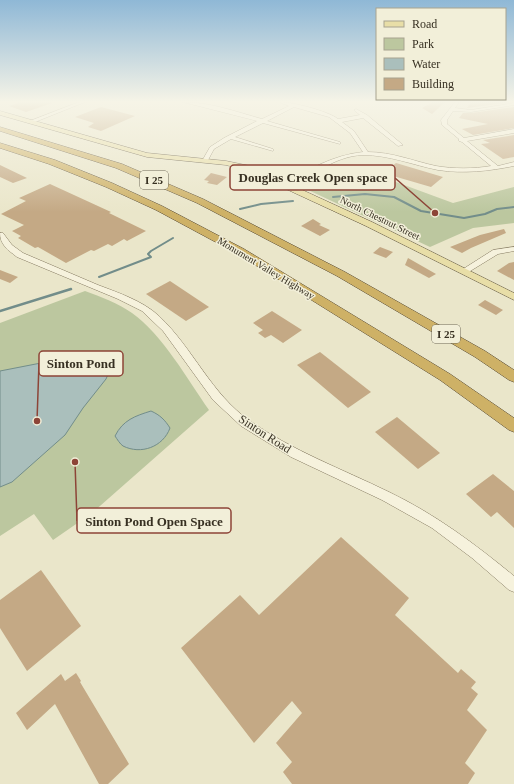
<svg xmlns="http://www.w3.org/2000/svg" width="514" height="784" viewBox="0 0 514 784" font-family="'Times New Roman',serif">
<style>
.green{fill:#bcc79f}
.water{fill:#aabfbc;stroke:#728d8a}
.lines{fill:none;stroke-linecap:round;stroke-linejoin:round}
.stream-far1{stroke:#728d8a;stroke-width:2}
.stream{stroke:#728d8a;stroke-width:2.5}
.building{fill:#c4a985}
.minor-casing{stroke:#857a61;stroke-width:1}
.major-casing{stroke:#544834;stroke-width:1}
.highway-casing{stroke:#544834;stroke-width:1}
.minor{fill:#f6f2dd;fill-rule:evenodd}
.major{fill:#e8dea7;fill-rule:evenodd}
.highway{fill:#ceb166;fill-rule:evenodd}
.labels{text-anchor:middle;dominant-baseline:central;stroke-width:3;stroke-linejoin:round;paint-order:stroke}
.far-street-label{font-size:10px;fill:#373022;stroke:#f2efd9}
.shield{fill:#f2efd9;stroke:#6f6959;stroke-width:1}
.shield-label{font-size:11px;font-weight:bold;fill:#373022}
.street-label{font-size:12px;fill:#373022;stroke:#f2efd9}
.leader{fill:none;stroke:#8d4437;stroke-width:1.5}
.callout-dot{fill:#8d4437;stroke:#f2efd9;stroke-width:1.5}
.callout{fill:#f2efd9;stroke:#8d4437;stroke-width:1.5}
.callout-label{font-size:13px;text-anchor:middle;font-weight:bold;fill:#373022}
</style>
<rect width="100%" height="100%" fill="#eae6ca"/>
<g class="green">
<polygon points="396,182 453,203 514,187 514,223 473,228 430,247 306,189"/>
<path d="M85,291C101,297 118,303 132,313C162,334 188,380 209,410L92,513L53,540L34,514L0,536V323Z"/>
</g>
<g class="water">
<polygon points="46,362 95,362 106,364 110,370 106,379 83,408 65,435 12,482 0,487 0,371"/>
<path d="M151,411C160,415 165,420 170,428C163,447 141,455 123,446C120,444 117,439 115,436C123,420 135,416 151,411Z"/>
</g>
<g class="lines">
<g class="stream-far1">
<polyline points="333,197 365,194 394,197 421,211 464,218 485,214 497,209 514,207"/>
<polyline points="240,209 261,204 293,201"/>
<polyline points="99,277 151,257 148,254 151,251 173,238"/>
</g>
<polyline class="stream" points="0,311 71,289"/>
</g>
<g class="building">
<polygon points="21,102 52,102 52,103 26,112 9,106"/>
<polygon points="433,102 445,102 432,114 422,108"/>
<polygon points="471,102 511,102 467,108"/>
<polygon points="101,107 135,116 101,131 88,127 94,123 75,117"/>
<polygon points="514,107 514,128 473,135 462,129 488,124 459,118 463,113 471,113"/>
<polygon points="514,135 514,157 503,159 481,144 490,143 483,140"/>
<polygon points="396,163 443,177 431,187 383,173"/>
<polygon points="0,165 27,178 13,183 0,177"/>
<polygon points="211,173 227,177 217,185 207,183 209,181 204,180"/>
<polygon points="50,184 111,212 109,213 146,231 127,241 124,239 112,246 108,244 94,251 91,250 66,263 38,247 35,248 18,238 21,236 12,231 24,225 1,214 26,201 19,198"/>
<polygon points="313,219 321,224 319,225 330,230 320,236 301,226"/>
<polygon points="504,229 506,233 471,248 462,253 450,247 480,235"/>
<polygon points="380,247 393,252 386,258 373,253"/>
<polygon points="408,258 436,274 429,278 405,265"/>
<polygon points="514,262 514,280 497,271 509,263"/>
<polygon points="0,270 18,277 10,283 0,279"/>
<polygon points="170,281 209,307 186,321 146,294"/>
<polygon points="485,300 503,310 496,315 478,305"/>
<polygon points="272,311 302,330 283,343 271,335 265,338 258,333 263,330 253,323"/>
<polygon points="320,352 371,392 348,408 297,365"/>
<polygon points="397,417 440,453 418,469 375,432"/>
<polygon points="493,474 514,491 514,528 497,512 491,517 466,494"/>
<polygon points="341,537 409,598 395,615 458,673 461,669 476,682 471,688 478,694 467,710 487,730 465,763 475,773 468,784 292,784 283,772 292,762 276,743 302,713 292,701 254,743 181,648 240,595 259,615"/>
<polygon points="41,570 81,626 27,671 0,628 0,600"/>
<polygon points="76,673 81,681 80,682 129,764 108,784 99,784 55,704 27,730 16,713 61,674 65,681"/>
</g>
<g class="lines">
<g class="minor-casing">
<g id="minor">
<polygon points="79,102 85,102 35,122 30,121"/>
<path d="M183,102C209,102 237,112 262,119L289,106L279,102C292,102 328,111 338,119L360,115L354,110L356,109L367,115L403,145L398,146L363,118L342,122L354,131L368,152C392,152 413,161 436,166C454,169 473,169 491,166L462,142L459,141V139L442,125L441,120L455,102H459L455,108L471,110L514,103V105L471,112L453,111L447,120V124L464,138L514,129V133L467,141L498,166L514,162V166C489,171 464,174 438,170C413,165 389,155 363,155C333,156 311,178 284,187L282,186V184C308,170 333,155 363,152L350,133L329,117L294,107L267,121L340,142V144L263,123L235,137L273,149V151L231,139L214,149L207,162H203L202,161L210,147L224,138L257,121Z"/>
<path d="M0,233H3L12,245L23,253C48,264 73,274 98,285C119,293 143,301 159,316C193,348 211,394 250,421C293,451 342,469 389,492C435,514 475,544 514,576V592L509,590L472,558L432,528L382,500L291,457L241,426L213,400L163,331L142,311L118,299L17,257C8,250 0,245 0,233Z"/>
<polygon points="514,247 514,251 498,254 467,273 461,273 460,271 493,250"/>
</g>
</g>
<g class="major-casing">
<polygon id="major" points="0,111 147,153 226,161 250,166 372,222 514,293 514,300 366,226 245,170 226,165 147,157 0,115"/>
</g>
<g class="highway-casing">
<g id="highway">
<polygon points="0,127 122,164 203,199 345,272 485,351 514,370 514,382 509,380 475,357 337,276 197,203 116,168 0,131"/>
<polygon points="0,143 55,160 112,183 162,206 244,249 450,374 514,418 514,432 509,430 440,380 236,253 156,210 106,187 49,164 0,148"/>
</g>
</g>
<use href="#minor" class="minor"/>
<use href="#major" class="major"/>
<use href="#highway" class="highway"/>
</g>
<linearGradient id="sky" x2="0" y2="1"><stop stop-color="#8fb8d6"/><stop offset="0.48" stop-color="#f6f4e7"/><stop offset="1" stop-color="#f6f4e7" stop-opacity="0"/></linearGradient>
<rect width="514" height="212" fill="url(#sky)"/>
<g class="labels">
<g class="far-street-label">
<text transform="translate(380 218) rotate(26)">North Chestnut Street</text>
<text transform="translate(266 268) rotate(31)">Monument Valley Highway</text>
</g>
<g class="shield">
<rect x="140" y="171" width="28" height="18" rx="3"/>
<rect x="432" y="325" width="28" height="18" rx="3"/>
</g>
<g class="shield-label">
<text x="154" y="180">I 25</text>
<text x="446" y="334">I 25</text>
</g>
<g class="street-label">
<text transform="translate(265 434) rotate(33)">Sinton Road</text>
</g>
</g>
<path class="leader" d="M435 213L395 178M37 421L39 363M75 462L77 521"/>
<g class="callout-dot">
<circle cx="435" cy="213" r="4"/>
<circle cx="37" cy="421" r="4"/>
<circle cx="75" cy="462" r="4"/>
</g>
<g class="callout">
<rect x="230" y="165" width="165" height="25" rx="4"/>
<rect x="39" y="351" width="84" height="25" rx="4"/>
<rect x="77" y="508" width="154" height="25" rx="4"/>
</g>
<g class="callout-label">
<text x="313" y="182">Douglas Creek Open space</text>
<text x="81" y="368">Sinton Pond</text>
<text x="154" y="526">Sinton Pond Open Space</text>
</g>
<rect x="376" y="8" width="130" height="92" fill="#f2efd9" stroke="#a7a390"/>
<rect x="384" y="21" width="20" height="6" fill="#e8dea7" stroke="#a7a390"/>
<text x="412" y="28" font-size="12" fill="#373022">Road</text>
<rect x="384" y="38" width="20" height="12" fill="#bcc79f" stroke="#a7a390"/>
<text x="412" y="48" font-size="12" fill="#373022">Park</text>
<rect x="384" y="58" width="20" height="12" fill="#aabfbc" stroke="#a7a390"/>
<text x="412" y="68" font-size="12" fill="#373022">Water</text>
<rect x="384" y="78" width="20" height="12" fill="#c4a985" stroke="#a7a390"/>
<text x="412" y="88" font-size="12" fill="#373022">Building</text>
</svg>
